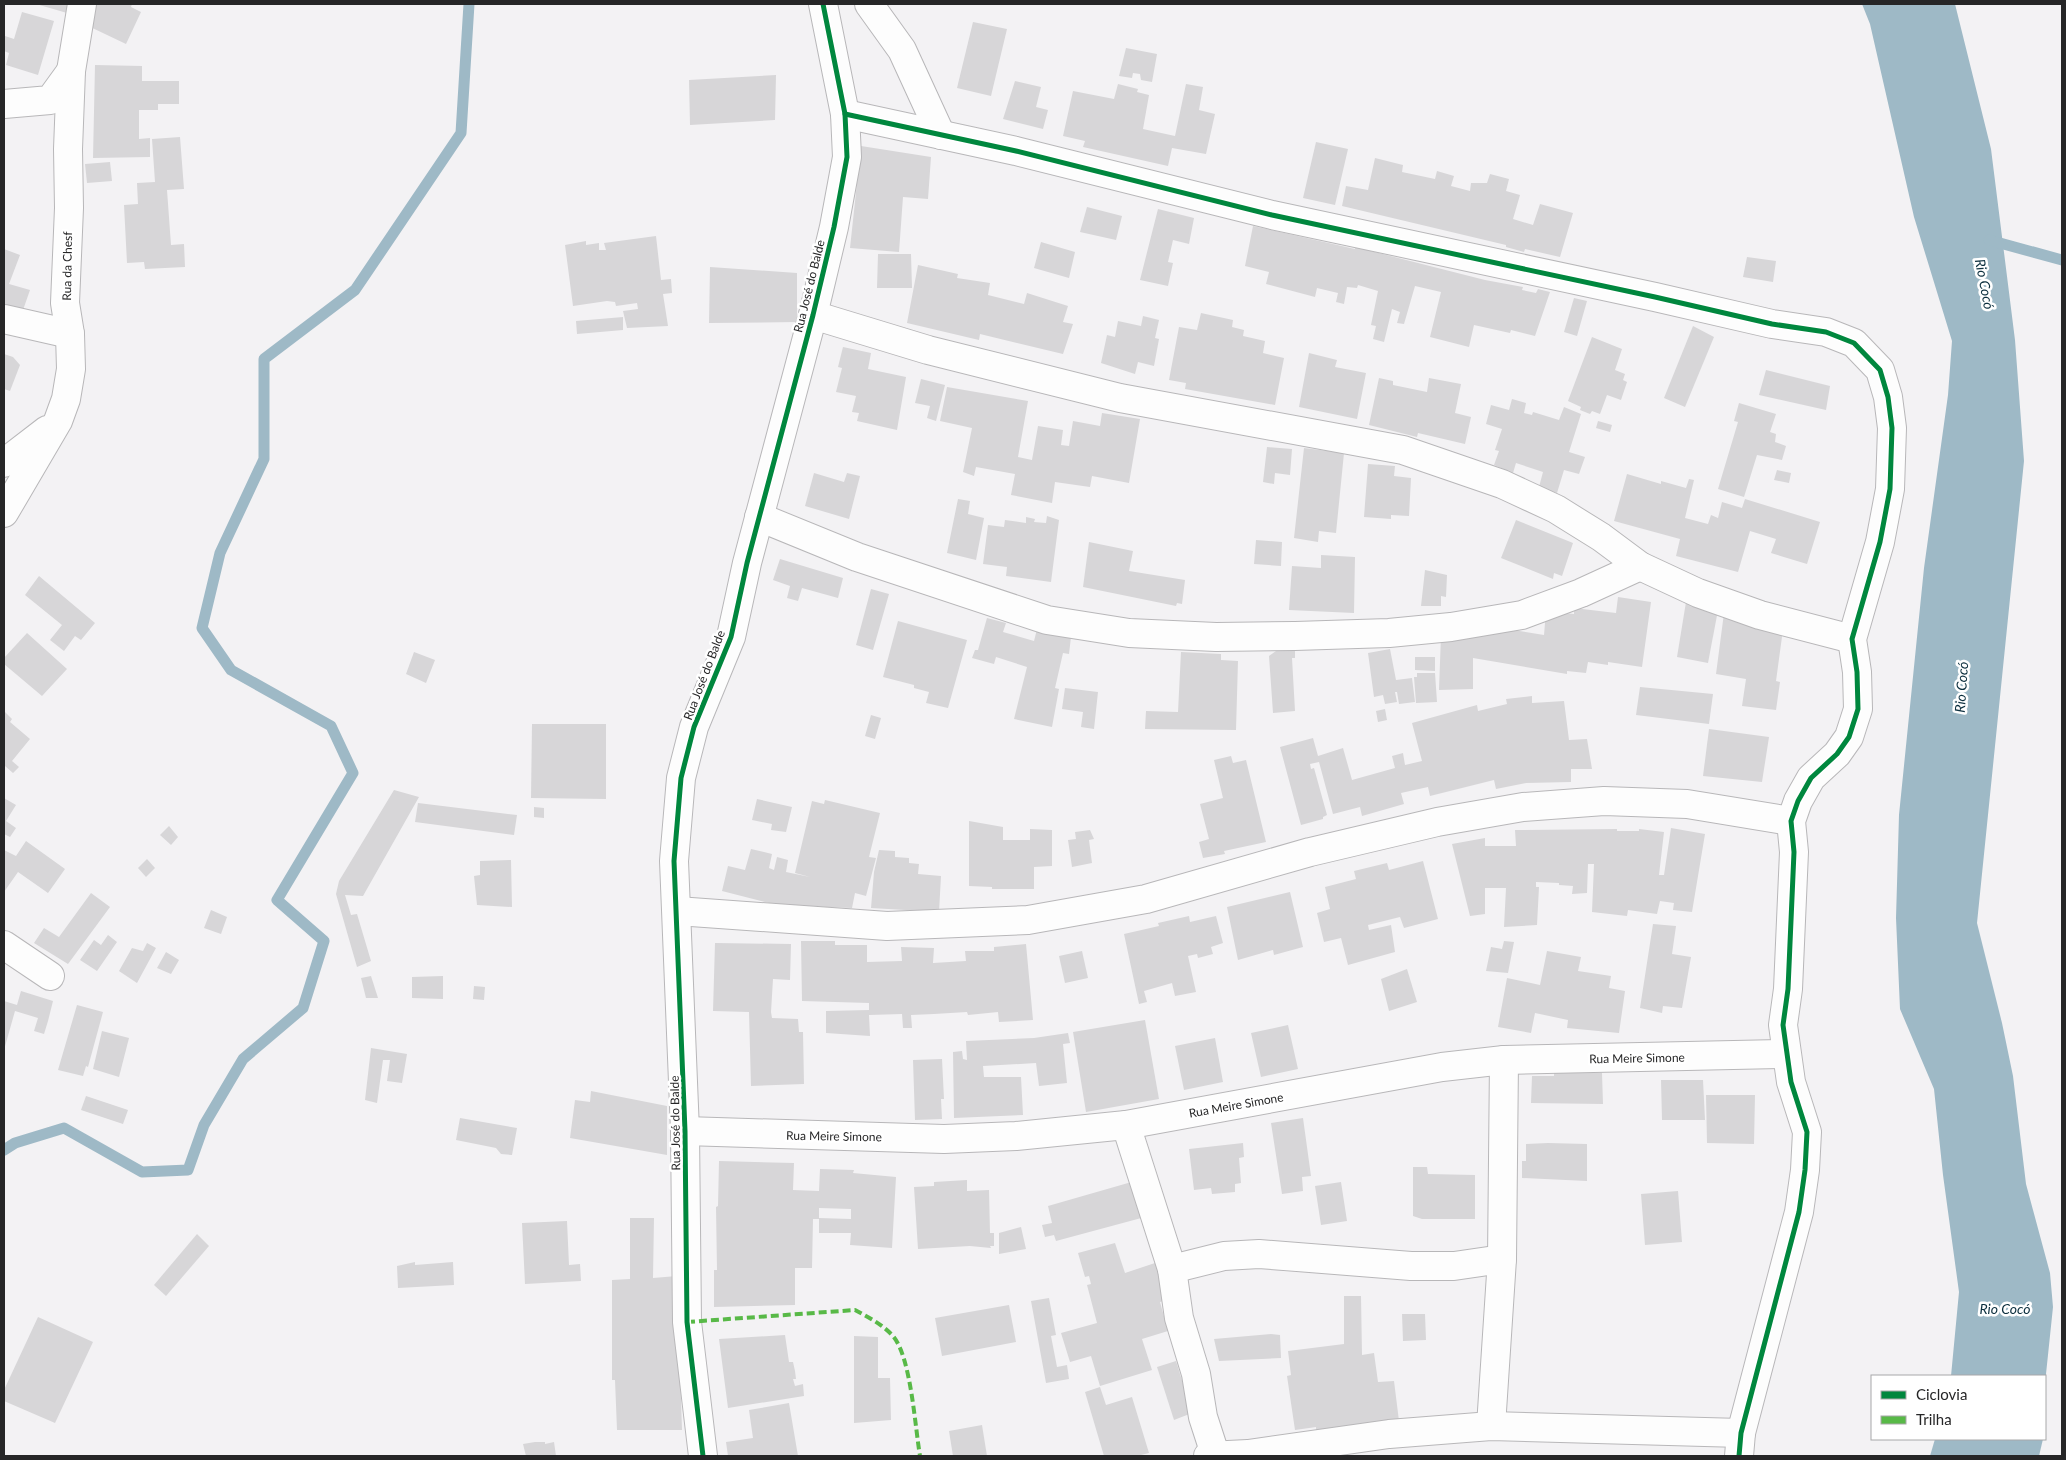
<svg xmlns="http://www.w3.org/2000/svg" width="2066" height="1460" viewBox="0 0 2066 1460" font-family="Lato,sans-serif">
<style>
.water{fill:#9eb9c6}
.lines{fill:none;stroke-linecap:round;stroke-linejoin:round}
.stream{stroke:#9eb9c6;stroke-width:11}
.building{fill:#d7d6d8;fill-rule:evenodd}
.street-casing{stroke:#b8b7b9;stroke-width:30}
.street{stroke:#fdfdfd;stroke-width:28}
.quiet{stroke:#58b947;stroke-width:4;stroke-dasharray:8 4;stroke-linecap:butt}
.cycleway-casing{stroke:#fff;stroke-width:8}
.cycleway{stroke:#00873e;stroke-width:5}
.labels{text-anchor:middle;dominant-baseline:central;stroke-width:5;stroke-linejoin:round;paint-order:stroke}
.street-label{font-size:12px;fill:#262627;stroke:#fff}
.water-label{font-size:14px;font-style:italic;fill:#0c2f3e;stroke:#fff}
</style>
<rect width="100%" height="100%" fill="#f3f2f4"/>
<g class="water">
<polygon points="1862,4 1955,4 1991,149 2015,340 2024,461 1977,923 2002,1023 2013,1076 2026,1184 2050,1273 2053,1307 2046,1374 2045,1414 2045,1376 1951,1376 1959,1292 1943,1175 1934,1089 1900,1009 1896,918 1899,815 1924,568 1948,395 1952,341 1914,217 1870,24"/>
<polygon points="1935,1439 2043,1439 2039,1456 1930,1456"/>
</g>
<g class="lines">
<g class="stream">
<polyline points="1989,240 2062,260"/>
<polyline points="4,1150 15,1143 64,1128 142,1172 188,1170 204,1125 243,1059 303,1008 324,941 277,900 353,773 331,726 231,670 202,628 220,553 264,459 264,359 355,290 461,133 469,4"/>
</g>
</g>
<g class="building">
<polygon points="36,4 70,4 67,13"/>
<polygon points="93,4 132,4 131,7 141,12 126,44 84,24"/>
<polygon points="22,12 54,21 38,75 6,65 9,53 4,51 5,36 14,39"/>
<polygon points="973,22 1007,29 991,96 957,88"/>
<polygon points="1126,48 1157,54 1152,82 1141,80 1140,74 1133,73 1132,78 1119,76"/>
<polygon points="95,65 142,66 142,81 179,81 179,104 158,104 158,110 139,110 139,139 150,138 150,157 93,158"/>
<polygon points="776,75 775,120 690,125 689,80"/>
<polygon points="1015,81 1041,87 1036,107 1048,110 1043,129 1003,119"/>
<polygon points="1118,84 1138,89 1137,92 1149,95 1143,129 1175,136 1186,84 1203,87 1199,110 1215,114 1206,154 1172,148 1168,166 1083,147 1085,141 1063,136 1073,91 1114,99"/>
<polygon points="180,137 184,189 167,190 171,245 184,244 185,267 145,269 144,262 127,263 124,205 138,204 137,183 155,182 152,139"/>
<polygon points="1316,142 1348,149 1335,205 1303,198"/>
<polygon points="861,146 931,157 928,199 903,197 899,252 850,248"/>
<polygon points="1375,158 1403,165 1402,172 1435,179 1437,171 1454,176 1451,186 1470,191 1471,183 1487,183 1490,174 1509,179 1506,191 1520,195 1513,219 1533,225 1540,204 1573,213 1560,257 1525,249 1524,252 1506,247 1506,245 1342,206 1346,186 1368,190"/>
<polygon points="110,162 112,181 87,183 85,164"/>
<polygon points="1087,207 1122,216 1116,240 1080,232"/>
<polygon points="1158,209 1194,218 1189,244 1173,240 1168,262 1173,263 1168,286 1140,280"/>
<polygon points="1253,226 1355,249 1355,247 1485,280 1523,287 1522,290 1536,293 1538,289 1550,292 1535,336 1511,330 1510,333 1474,325 1469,347 1430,337 1441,292 1415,286 1404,324 1397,323 1400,312 1392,309 1384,342 1373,339 1376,326 1371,325 1378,291 1358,285 1357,288 1347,287 1344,304 1336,302 1338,293 1317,288 1315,297 1266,284 1269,272 1245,266"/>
<polygon points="656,236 661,280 671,279 672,293 663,294 668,326 627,328 623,311 638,309 637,303 616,306 615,302 607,301 573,306 565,245 586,241 586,245 599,243 599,250 606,250 604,243"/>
<polygon points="1041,242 1075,252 1069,278 1034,268"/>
<polygon points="4,249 20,255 9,284 30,290 23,310 4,306"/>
<polygon points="878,254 911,254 912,288 877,288"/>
<polygon points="1747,257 1776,261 1773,282 1743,277"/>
<polygon points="918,265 958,274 957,278 990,283 988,295 1024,304 1027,293 1068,306 1063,322 1073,324 1063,354 980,334 979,340 907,323"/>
<polygon points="710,267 797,273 797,322 709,323"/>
<polygon points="1574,298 1587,301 1577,336 1564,332"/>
<polygon points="1201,313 1233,320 1232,327 1244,330 1243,336 1265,341 1263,353 1284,358 1275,405 1185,389 1186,383 1169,380 1179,327 1197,330"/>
<polygon points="1143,316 1159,320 1155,338 1159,339 1154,366 1138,362 1135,374 1101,363 1107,335 1115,337 1118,321 1141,326"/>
<polygon points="623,317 623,330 577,334 576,321"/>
<polygon points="1693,326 1714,337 1685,407 1664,398"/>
<polygon points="1592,337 1622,349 1615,370 1625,374 1623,380 1627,382 1621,400 1607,395 1600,414 1592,411 1590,414 1580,410 1581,407 1568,401"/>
<polygon points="843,347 871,353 868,369 906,377 897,430 857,421 859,413 852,412 856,396 836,392 842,368 838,367"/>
<polygon points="1309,353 1337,360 1335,367 1366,373 1357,419 1299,407"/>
<polygon points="4,354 13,357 20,365 10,391 4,389"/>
<polygon points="1766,370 1830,386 1826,410 1759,395"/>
<polygon points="1379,378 1393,381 1393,385 1427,392 1429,378 1461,384 1455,413 1471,417 1465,444 1418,433 1417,437 1369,425"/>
<polygon points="921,379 945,385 936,421 927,418 930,406 915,403"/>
<polygon points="947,387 1028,401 1018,457 1032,460 1038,426 1063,430 1061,445 1069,446 1073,421 1100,426 1102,413 1140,419 1129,483 1092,476 1090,487 1055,482 1052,503 1011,495 1015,474 976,467 974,476 963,472 972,428 940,421"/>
<polygon points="1512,399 1526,403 1524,413 1532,415 1533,412 1559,420 1564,407 1581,414 1569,452 1585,457 1579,474 1564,470 1557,493 1539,487 1543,472 1516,463 1513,473 1494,465 1499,451 1495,450 1502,429 1486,424 1491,405 1509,410"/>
<polygon points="1739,403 1776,414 1770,432 1776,434 1775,442 1786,446 1782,460 1757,455 1744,497 1718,489 1738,422 1734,421"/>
<polygon points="1598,421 1612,425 1610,432 1596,428"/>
<polygon points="1267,447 1292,449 1290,475 1275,473 1274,484 1263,482"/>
<polygon points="1304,448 1344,453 1336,533 1319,531 1318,542 1294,538"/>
<polygon points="1368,464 1395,466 1394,476 1411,478 1409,516 1391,515 1391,519 1364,517"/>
<polygon points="1777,470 1791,473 1789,483 1774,480"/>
<polygon points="814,473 844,482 847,473 860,476 849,519 805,506"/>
<polygon points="1627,474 1661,484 1661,481 1686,488 1689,479 1694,480 1685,518 1708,524 1711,515 1718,518 1722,502 1742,508 1745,499 1820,522 1807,564 1771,553 1776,539 1750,531 1738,572 1676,556 1680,539 1614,521"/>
<polygon points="958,499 970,501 968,514 984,518 976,560 947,553"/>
<polygon points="1047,516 1059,520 1051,582 1006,576 1007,567 983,564 988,525 1004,527 1005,520 1026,523 1026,517 1035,519 1034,522 1046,523"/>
<polygon points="1516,520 1573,543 1562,576 1554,573 1553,579 1501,558"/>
<polygon points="1256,540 1282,542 1281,566 1254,564"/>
<polygon points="1089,542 1133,551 1129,571 1185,580 1182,604 1177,603 1176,606 1083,587"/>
<polygon points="1321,555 1355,557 1354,613 1289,610 1292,566 1321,568"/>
<polygon points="780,559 843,578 838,598 802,588 798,601 787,598 790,586 773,580"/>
<polygon points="1425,570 1447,575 1446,597 1441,596 1441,606 1421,606"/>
<polygon points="39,576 95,623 81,640 75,636 64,651 50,640 62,625 25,595"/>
<polygon points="871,589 889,594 873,650 856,645"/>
<polygon points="1618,597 1651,602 1642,667 1608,662 1608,665 1588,662 1586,673 1567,671 1567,674 1473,658 1473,689 1439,690 1441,635 1513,630 1544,635 1546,611 1574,614 1574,608 1616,613"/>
<polygon points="1686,602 1718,610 1708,663 1677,657"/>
<polygon points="1724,613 1784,622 1776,681 1780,682 1776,710 1742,706 1746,679 1716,674"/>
<polygon points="987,618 1006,623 1003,632 1034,641 1037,629 1071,637 1069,654 1063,653 1055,688 1059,689 1052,727 1014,719 1027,667 996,657 994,664 972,658 975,650 978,650"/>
<polygon points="898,621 967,640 948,708 926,703 929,692 914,688 914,685 883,677"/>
<polygon points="27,633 67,669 42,696 4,664 4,658"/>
<polygon points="1390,649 1396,680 1412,678 1415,702 1399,704 1397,692 1395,692 1397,702 1385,704 1383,695 1374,697 1368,653"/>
<polygon points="1295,650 1295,658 1292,658 1295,711 1273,713 1269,656 1276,651"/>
<polygon points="414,652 435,660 426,683 406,674"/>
<polygon points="1181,652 1221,654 1221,660 1238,661 1236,730 1145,729 1146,711 1178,712"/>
<polygon points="1415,657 1435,657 1435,671 1415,670"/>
<polygon points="1417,673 1435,673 1437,702 1416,703 1414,677 1417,677"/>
<polygon points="1640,687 1713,694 1709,724 1636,715"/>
<polygon points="1065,688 1098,692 1094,729 1081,727 1083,712 1062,709"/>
<polygon points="1532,696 1532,703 1564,701 1569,740 1587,739 1592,769 1571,769 1571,782 1526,783 1496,789 1494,780 1430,796 1428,787 1401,793 1404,804 1362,816 1360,807 1333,814 1319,762 1310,764 1311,769 1314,768 1327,815 1323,817 1323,819 1301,825 1280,747 1313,738 1318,756 1343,748 1352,780 1395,768 1392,756 1403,753 1405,765 1422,761 1412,723 1477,705 1478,711 1507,704 1506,699"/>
<polygon points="1385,709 1387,720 1378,722 1376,711"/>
<polygon points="4,711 12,719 10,722 30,739 12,761 19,767 13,773 5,766 4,767"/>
<polygon points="871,715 881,718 875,739 865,736"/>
<polygon points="532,724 606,724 606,799 531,798"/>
<polygon points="1709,729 1769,737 1762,782 1703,776"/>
<polygon points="1231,756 1233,763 1246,760 1266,842 1224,851 1225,854 1203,858 1199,842 1209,839 1200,804 1223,798 1214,760"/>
<polygon points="394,790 419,797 363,896 345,895 351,915 357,914 371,961 357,967 336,894 339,881"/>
<polygon points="4,798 16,805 6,821 16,828 10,837 4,834"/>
<polygon points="757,799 792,807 786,832 771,830 772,824 752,820"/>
<polygon points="825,800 880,813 869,857 876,858 866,896 855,893 852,908 777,905 722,891 728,866 745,870 751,849 772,854 769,868 774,870 777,857 788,860 786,872 810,877 795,873 812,801 824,804"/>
<polygon points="418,803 517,815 514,835 415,822"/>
<polygon points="534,807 544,808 544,818 534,817"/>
<polygon points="969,821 1003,827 1003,840 1030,840 1030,829 1052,830 1052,866 1034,867 1034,889 992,889 992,887 969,886"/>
<polygon points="169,826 178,837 171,845 160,835"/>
<polygon points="1671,828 1705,834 1692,912 1673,910 1674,903 1660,901 1657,914 1628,910 1627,916 1592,912 1594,864 1588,864 1587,893 1572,894 1573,886 1559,885 1559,883 1536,882 1536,887 1539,887 1537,925 1504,927 1506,888 1485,888 1485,914 1470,916 1452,844 1485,838 1485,846 1516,846 1515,830 1617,829 1617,831 1639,831 1639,829 1664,832 1659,875 1664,875"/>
<polygon points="1090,830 1094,839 1089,840 1092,863 1072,867 1068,840 1076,839 1075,832"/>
<polygon points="26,841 65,869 48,893 18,872 4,892 4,850 16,856"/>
<polygon points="879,850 895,851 895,857 909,858 909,863 919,864 918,874 941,876 939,912 871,908 874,872"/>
<polygon points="147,859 155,868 146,877 138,868"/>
<polygon points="511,860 512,907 477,905 474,876 480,875 480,861"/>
<polygon points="1423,861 1438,919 1404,928 1400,917 1368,925 1369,930 1391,925 1395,952 1348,965 1341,938 1324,942 1317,913 1330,909 1325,887 1356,879 1354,871 1387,863 1389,870"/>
<polygon points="1290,892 1303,947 1274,955 1273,950 1238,960 1227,907"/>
<polygon points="91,893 110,907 68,964 34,943 44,928 59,937"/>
<polygon points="211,910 227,917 221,934 204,928"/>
<polygon points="1189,916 1190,922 1216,916 1223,943 1211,947 1213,954 1198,958 1197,954 1188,956 1196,992 1175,996 1172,983 1144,991 1147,1002 1139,1004 1124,934 1159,926 1158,923"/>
<polygon points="1653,924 1676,926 1672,954 1691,957 1682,1008 1663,1006 1662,1013 1640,1008"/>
<polygon points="108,935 117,942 97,971 80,960 94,940 101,945"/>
<polygon points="801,941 835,941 835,945 867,945 867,962 902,961 901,947 934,948 933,963 966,961 965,951 994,951 994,947 1026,944 1033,1020 999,1022 998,1012 968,1015 967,1012 934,1014 911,1015 912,1028 903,1028 902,1014 869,1015 870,1036 826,1033 826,1011 869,1010 869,1003 802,1001"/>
<polygon points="1504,941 1514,942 1508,973 1486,971 1491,947 1502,949"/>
<polygon points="147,943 156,948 137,983 119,971 132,948 143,951"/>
<polygon points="715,943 791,944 790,980 773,979 771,1012 772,1018 798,1019 799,1032 803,1032 804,1084 751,1086 749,1012 713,1011"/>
<polygon points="1082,951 1088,978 1065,983 1059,956"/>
<polygon points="1547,951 1581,957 1578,971 1611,976 1609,988 1625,991 1619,1033 1567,1028 1568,1020 1535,1013 1531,1033 1498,1027 1507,978 1540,985"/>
<polygon points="166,952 179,960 171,974 157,968"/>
<polygon points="1407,969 1417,1002 1389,1011 1381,979"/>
<polygon points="371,976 378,998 366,998 361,978"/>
<polygon points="443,976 443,999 412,998 412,977"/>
<polygon points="474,986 485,987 484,1000 473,999"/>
<polygon points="21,991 53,1001 48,1021 44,1034 34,1031 38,1018 15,1011 4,1050 4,1001 17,1005"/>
<polygon points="77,1005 103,1012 88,1067 86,1066 83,1076 58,1070"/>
<polygon points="1145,1020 1159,1099 1086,1112 1073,1032"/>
<polygon points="1288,1025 1298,1069 1261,1077 1251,1033"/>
<polygon points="102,1031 129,1038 119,1077 93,1069"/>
<polygon points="1068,1033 1070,1043 1063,1044 1067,1083 1039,1086 1036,1063 983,1066 984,1077 1021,1077 1023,1115 954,1118 953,1052 962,1051 963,1059 967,1060 966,1041 1034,1038"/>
<polygon points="1215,1038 1223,1082 1184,1090 1175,1046"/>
<polygon points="371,1048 407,1054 402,1083 387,1081 390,1060 383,1060 377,1103 365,1100"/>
<polygon points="942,1059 944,1099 941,1099 942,1119 915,1120 913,1060"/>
<polygon points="1554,1072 1602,1073 1603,1104 1531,1103 1532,1076 1554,1076"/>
<polygon points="1661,1080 1703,1080 1705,1120 1662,1120"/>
<polygon points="591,1091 667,1106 667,1155 570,1138 575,1100 590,1102"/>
<polygon points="1706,1095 1755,1095 1754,1144 1707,1143"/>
<polygon points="86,1096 128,1110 123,1124 81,1110"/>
<polygon points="460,1118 517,1128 512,1155 501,1154 496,1148 456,1140"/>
<polygon points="1303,1118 1311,1176 1302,1177 1303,1191 1282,1194 1271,1123"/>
<polygon points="1243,1143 1244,1157 1239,1158 1241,1183 1235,1184 1235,1192 1212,1194 1211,1188 1194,1190 1189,1149"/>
<polygon points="1548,1143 1587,1144 1587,1181 1522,1178 1522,1161 1526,1161 1526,1144"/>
<path d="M719,1161L794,1163L793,1190L819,1191L820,1169L854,1170L853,1173L896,1177L892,1248L850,1245L851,1233H819V1219H813L812,1268H795V1305L714,1307V1270H717L716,1207L718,1206ZM819,1208L851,1209V1219L819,1218Z"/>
<polygon points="1413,1167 1427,1167 1428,1174 1475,1175 1475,1219 1422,1219 1413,1216"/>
<polygon points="967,1180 967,1191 989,1190 990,1233 994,1233 994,1246 990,1246 991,1248 970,1246 918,1249 914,1187 934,1186 934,1182"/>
<polygon points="1135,1181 1145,1217 1056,1241 1054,1235 1045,1237 1042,1225 1052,1223 1048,1206"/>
<polygon points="1341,1182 1347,1221 1321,1225 1315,1186"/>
<polygon points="1678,1191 1682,1242 1645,1245 1641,1194"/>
<polygon points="630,1218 654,1218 653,1278 677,1276 682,1430 617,1430 615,1380 612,1380 612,1280 630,1279"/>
<polygon points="567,1221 569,1265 580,1264 581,1281 525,1284 522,1223"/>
<polygon points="1021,1227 1026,1249 999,1254 999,1233"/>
<polygon points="197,1234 209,1246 166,1296 154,1285"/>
<polygon points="1115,1243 1125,1273 1158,1262 1169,1299 1160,1302 1168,1331 1142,1339 1152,1370 1100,1386 1091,1356 1070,1362 1061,1333 1097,1323 1087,1285 1091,1284 1089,1276 1085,1277 1078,1253"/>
<polygon points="415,1262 415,1265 453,1262 454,1285 398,1288 397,1266"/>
<polygon points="1344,1296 1361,1296 1362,1355 1374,1353 1378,1382 1394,1381 1399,1421 1316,1433 1316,1427 1295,1430 1287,1376 1291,1375 1288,1351 1344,1344"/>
<polygon points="1049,1298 1056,1335 1051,1336 1057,1367 1067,1365 1069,1379 1046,1383 1031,1301"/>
<polygon points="1009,1305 1016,1342 942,1356 935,1318"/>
<polygon points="1402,1314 1425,1314 1426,1340 1403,1341"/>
<polygon points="38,1317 93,1342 55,1423 4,1401 4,1390"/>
<polygon points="1271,1334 1280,1335 1281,1358 1219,1361 1214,1339"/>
<polygon points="785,1335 789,1362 793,1362 795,1371 796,1379 793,1379 795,1386 803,1384 804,1396 728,1408 719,1339"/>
<polygon points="854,1336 878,1337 878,1378 890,1378 891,1420 854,1423"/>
<polygon points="1176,1361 1192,1413 1174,1420 1157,1367"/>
<polygon points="1100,1387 1106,1405 1132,1397 1149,1453 1137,1456 1104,1456 1085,1392"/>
<polygon points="789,1403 798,1456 728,1456 726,1442 753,1438 749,1410"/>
<polygon points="982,1425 987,1456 953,1456 949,1431"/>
<polygon points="535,1442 545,1442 545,1444 554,1442 556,1456 526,1456 523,1444"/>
</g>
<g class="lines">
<g class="street-casing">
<g id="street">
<polyline points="869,4 902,50 941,135"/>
<polyline points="4,104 50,100 71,71"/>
<polyline points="845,114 1016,151 1272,215 1655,297 1772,324 1826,332 1854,343 1880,370 1888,397 1892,428 1890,489 1880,542 1852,639 1857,672 1858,709 1849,737 1837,754 1811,778 1798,801 1791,821 1794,852 1788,989 1783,1025 1791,1082 1807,1132 1805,1170 1799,1212 1741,1433 1739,1456"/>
<polyline points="813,315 928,350 1120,398 1403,450 1502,484 1556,509 1601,537 1640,566 1698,593 1760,615 1852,639"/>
<polyline points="4,319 70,334"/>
<polyline points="4,463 47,430"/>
<polyline points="4,513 58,421 66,399 71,369 70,334 65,303 69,208 68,149 71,71 82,4"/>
<polyline points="759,517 857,557 1047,620 1129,633 1216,637 1295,636 1389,633 1451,627 1522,615 1581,593 1640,566"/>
<polyline points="677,911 887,926 1028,920 1146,899 1310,852 1437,822 1523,807 1604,801 1687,804 1791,821"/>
<polyline points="4,945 50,976"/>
<polyline points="1126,1125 1172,1269 1179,1318 1196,1374 1203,1417 1215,1454"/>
<polyline points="685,1131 944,1139 1016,1136 1126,1125 1442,1067 1504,1060 1785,1054"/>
<polyline points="1172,1269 1224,1256 1259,1254 1411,1266 1454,1266 1502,1259"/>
<polyline points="1491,1426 1502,1259 1504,1060"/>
<polyline points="703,1456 687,1322 685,1131 674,861 681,778 694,727 731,637 747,563 813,315 834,227 847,157 845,114 823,4"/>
<polyline points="1208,1456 1248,1454 1389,1434 1491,1426 1741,1433"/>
</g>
</g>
<use href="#street" class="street"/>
<path class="quiet" d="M687,1322L855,1310C868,1317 882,1324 893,1336C911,1357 915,1427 920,1456"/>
<g class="cycleway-casing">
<g id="cycleway">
<polyline points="845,114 1016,151 1272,215 1655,297 1772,324 1826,332 1854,343 1880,370 1888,397 1892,428 1890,489 1880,542 1852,639 1857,672 1858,709 1849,737 1837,754 1811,778 1798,801 1791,821 1794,852 1788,989 1783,1025 1791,1082 1807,1132 1805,1170 1799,1212 1741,1433 1739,1456"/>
<polyline points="703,1456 687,1322 685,1131 674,861 681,778 694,727 731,637 747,563 813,315 834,227 847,157 845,114 823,4"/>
</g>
</g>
<use href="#cycleway" class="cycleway"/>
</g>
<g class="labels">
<g class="street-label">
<text transform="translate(67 266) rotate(-89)">Rua da Chesf</text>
<text transform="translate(809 286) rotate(-76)">Rua José do Balde</text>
<text transform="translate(704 675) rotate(-69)">Rua José do Balde</text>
<text transform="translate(1637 1058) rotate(-1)">Rua Meire Simone</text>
<text transform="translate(1236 1105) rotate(-10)">Rua Meire Simone</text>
<text transform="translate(675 1123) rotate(-91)">Rua José do Balde</text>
<text transform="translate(834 1136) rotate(1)">Rua Meire Simone</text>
</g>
<g class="water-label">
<text transform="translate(1985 284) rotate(79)">Rio Cocó</text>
<text transform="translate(1961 687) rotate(-86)">Rio Cocó</text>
<text x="2005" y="1308">Rio Cocó</text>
</g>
</g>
<rect width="2066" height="1460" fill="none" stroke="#262627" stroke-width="10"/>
<rect x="1871" y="1375" width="175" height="65" fill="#ffffff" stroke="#a8a8a9"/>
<rect x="1881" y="1391" width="25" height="8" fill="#00873e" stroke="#a8a8a9"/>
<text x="1916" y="1400" font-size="15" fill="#262627">Ciclovia</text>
<rect x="1881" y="1416" width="25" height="8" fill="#58b947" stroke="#a8a8a9"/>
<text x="1916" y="1425" font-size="15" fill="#262627">Trilha</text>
</svg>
